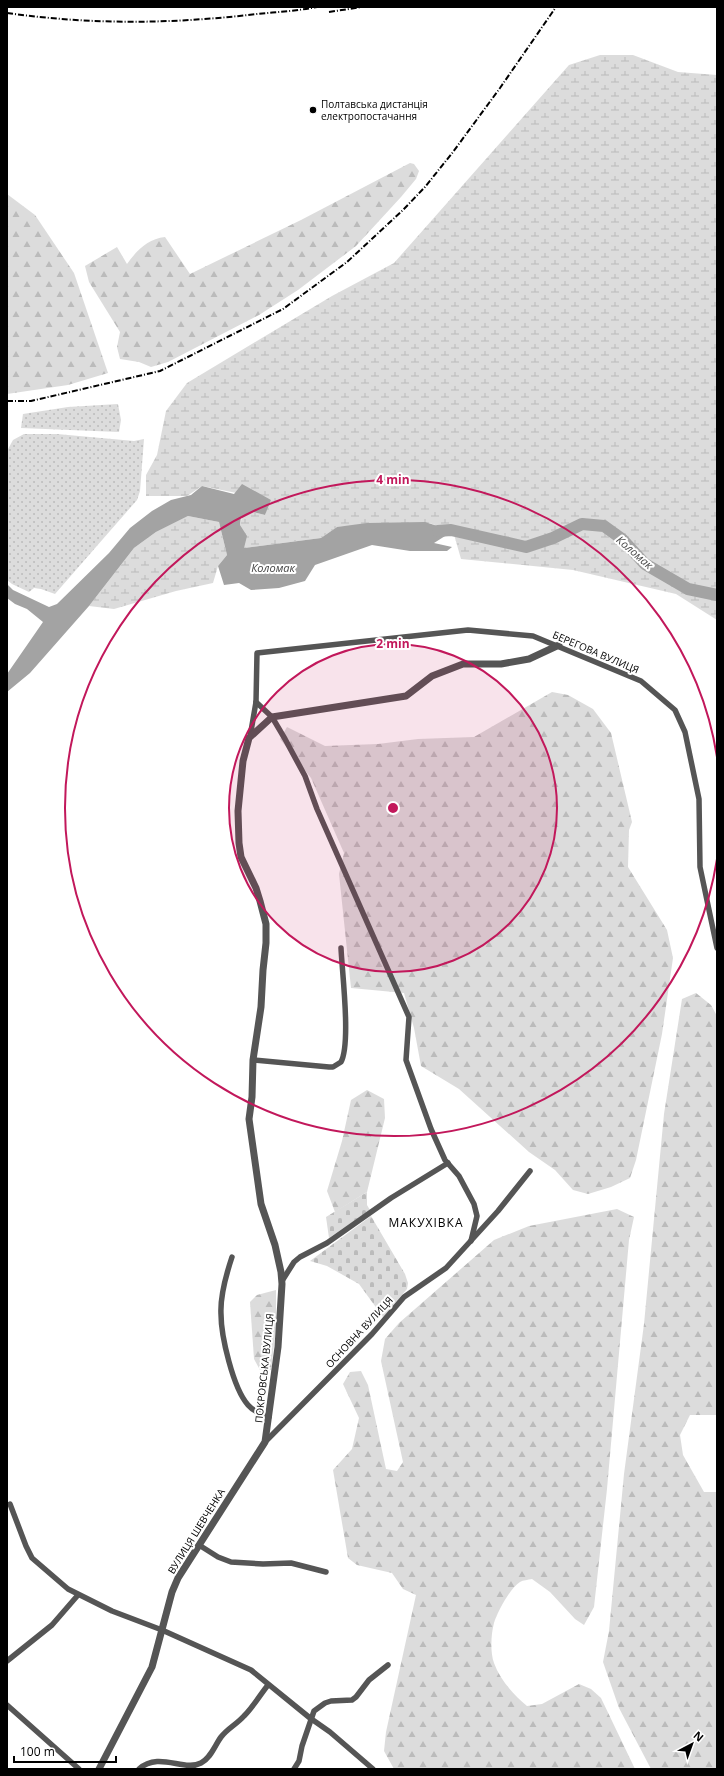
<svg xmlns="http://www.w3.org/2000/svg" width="724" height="1776" viewBox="0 0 724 1776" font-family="'Open Sans',sans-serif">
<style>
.forest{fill:url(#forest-firs)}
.wetland{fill:url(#wetland-marsh)}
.cemetery{fill:url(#cemetery-stones)}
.garden{fill:url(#garden-dots)}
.water{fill:#a3a3a3}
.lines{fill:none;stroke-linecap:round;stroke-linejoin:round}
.river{stroke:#a3a3a3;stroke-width:12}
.minor{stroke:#555;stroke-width:5.5}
.tertiary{stroke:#555;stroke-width:7}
.rail{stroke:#000;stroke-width:2;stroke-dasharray:6 2 1 2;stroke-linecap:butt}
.ring{fill:none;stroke:#c2185b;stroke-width:2}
.poi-dot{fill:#000;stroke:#fff;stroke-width:1.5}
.labels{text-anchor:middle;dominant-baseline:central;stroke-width:4;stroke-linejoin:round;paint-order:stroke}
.poi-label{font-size:10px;fill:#000;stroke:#fff;text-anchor:start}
.street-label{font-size:10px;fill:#000;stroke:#fff}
.water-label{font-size:11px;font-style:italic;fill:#444;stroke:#fff}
.quarter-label{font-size:12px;letter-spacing:1px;fill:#000;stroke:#fff}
.centre{fill:#c2185b;stroke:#fff;stroke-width:2}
.ring-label{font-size:12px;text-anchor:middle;font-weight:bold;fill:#c2185b;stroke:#fff;stroke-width:4;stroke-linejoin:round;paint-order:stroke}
</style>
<defs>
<pattern id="forest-firs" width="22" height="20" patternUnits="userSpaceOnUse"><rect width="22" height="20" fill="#dcdcdc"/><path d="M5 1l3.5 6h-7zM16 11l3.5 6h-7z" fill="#bbb"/></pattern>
<pattern id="wetland-marsh" width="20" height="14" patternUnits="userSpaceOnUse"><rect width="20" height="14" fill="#dcdcdc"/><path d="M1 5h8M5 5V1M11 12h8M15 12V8" fill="none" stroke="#bbb"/></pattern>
<pattern id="cemetery-stones" width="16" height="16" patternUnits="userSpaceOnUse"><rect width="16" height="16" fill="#dcdcdc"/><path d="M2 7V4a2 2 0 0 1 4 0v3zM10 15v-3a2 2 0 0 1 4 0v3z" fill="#bbb"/></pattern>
<pattern id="garden-dots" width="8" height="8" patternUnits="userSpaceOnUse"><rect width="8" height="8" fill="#dcdcdc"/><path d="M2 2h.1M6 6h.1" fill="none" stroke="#bbb" stroke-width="1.8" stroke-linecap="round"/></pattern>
</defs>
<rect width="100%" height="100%" fill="#fff"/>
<g class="forest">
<path d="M410,163L414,164L419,171L416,179L401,197L356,246L298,290L259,315L168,362L151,367L139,362L120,359L117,347L120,332L89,282L85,266L117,247L127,264C137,250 148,239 165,237L190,274L301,220Z"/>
<polygon points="7,194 35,215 74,273 108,373 68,385 7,394"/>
<polygon points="552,692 568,695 593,709 611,733 632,822 629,830 628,867 667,930 673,958 662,1034 636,1160 630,1178 611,1187 588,1194 573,1190 555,1170 529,1152 459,1089 421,1066 414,1028 404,993 351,988 339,874 344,853 311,778 280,739 287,727 325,746 378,744 418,739 474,737"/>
<polygon points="696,993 711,1005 717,1016 717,1415 690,1415 680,1435 683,1455 704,1492 717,1492 717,1769 651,1769 619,1708 603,1662 609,1631 624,1474 644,1324 664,1114 682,999"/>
<polygon points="367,1090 384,1099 385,1118 367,1192 335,1212 327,1191 342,1141 351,1100"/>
<path d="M617,1209L634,1217L629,1240L607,1489L594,1607L584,1625L575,1619L550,1592L532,1579C528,1580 523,1580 520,1582C510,1588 497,1613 494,1623C491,1634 490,1652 494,1663C500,1680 514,1695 527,1706L542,1704L579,1684L591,1689L601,1698L635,1769H394L384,1751L386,1732L416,1595L403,1589L392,1573L357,1565L348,1558L333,1470L352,1449L359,1418L343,1384L350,1372L361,1371L368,1385L386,1469L397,1471L403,1462L381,1361L385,1339L399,1323L494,1240L529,1226Z"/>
<polygon points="276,1290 276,1329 271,1370 260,1370 254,1359 250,1302 257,1295"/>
</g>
<g class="wetland">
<polygon points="600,55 633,55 678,72 717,75 717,620 676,594 573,570 461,559 453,531 429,523 337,527 321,538 244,548 240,525 242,517 253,512 265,515 270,500 202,486 187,496 146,496 146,475 157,455 166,411 187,383 332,296 394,263 569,65"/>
<polygon points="188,516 219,522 227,555 218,566 213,583 176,591 114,609 89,606 134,548 156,532"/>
</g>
<g class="cemetery">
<polygon points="367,1192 367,1205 370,1210 329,1238 326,1217"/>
<polygon points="371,1216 405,1274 408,1283 407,1289 383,1317 359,1284 327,1266 310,1261"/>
</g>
<g class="garden">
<polygon points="118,404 121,420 119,432 21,428 23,414 68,407"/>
<polygon points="24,434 57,434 134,441 144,439 140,491 137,500 55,594 41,589 34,588 29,592 12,584 7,580 7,451 13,440"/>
</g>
<polygon class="water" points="242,484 271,500 265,515 253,512 241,517 240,525 247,536 244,548 321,538 337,527 367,523 425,522 453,531 434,543 452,547 447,551 410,551 372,545 315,565 305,581 279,588 251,590 239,583 224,585 218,566 227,555 219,522 188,516 156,532 134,548 89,606 30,673 7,692 7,674 43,622 27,609 15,604 7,598 7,584 13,590 49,607 57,604 109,553 130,528 152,511 171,500 191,495 202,486 234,494"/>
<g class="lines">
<polyline class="river" points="438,531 451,530 526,547 553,538 582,524 604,526 622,539 645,564 688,589 717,595"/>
<g class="minor">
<polyline points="256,702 272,717 285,739 305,776 317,809 409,1017 406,1060 431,1129 445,1160 459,1176 474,1204 477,1216 471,1241"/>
<polyline points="250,737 256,702 257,653 468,630 533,636 641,681 675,710 685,732 699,799 700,867 717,948"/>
<path d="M253,1060L329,1067H333L341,1062C351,1043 342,972 341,948"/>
<path d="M232,1257C226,1275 220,1295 221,1314C221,1336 233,1388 248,1405C253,1411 261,1414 269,1417"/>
<polyline points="282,1281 294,1262 300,1257 327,1243 391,1198 448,1163"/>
<polyline points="265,1442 372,1334 404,1297 446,1268 498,1211 530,1171"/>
<polyline points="10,1504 26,1546 32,1558 68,1589 112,1611 162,1630 251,1670 310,1718 330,1732 373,1769"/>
<polyline points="199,1545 218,1557 231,1562 263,1564 291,1563 326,1572"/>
<polyline points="7,1661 52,1625 78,1595"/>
<polyline points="7,1705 79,1769"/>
<path d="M139,1769C159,1751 184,1772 201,1763C211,1758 215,1745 221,1737C228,1728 237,1724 244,1716C253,1707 260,1695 268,1685"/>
<polyline points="294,1769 299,1761 302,1746 314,1711 325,1703 331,1701 352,1700 356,1697 369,1680 388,1665"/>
</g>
<polyline class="tertiary" points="99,1769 152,1667 172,1592 178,1578 265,1442 278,1347 282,1284 281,1272 275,1245 261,1204 249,1119 252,1097 253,1060 261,1007 263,970 266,943 266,924 260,901 256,888 241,857 239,843 238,811 243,761 249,738 272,717 406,696 432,676 463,664 501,664 529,659 559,645"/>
<g class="rail">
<polyline points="329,12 362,7"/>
<path d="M7,13C93,25 171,24 257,14C277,12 297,11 317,7"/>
<polyline points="7,401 31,401 160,371 283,309 347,262 403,210 425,187 453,152 500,88 556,7"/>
</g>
</g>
<circle cx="393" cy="808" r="164" fill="#c2185b" fill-opacity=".12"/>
<g class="ring">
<circle cx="393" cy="808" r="164"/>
<path d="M717 859A328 328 0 1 1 717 757"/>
</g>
<circle class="poi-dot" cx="313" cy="110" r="4"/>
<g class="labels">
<g class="poi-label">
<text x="321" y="104">Полтавська дистанція<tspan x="321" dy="12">електропостачання</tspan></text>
</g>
<g class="street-label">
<text transform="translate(596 652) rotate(23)">БЕРЕГОВА ВУЛИЦЯ</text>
<text transform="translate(359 1332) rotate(-47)">ОСНОВНА ВУЛИЦЯ</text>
<text transform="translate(264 1368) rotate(-84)">ПОКРОВСЬКА ВУЛИЦЯ</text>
<text transform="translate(196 1531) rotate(-58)">ВУЛИЦЯ ШЕВЧЕНКА</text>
</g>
<g class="water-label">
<text transform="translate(635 552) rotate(41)">Коломак</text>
<text x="273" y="567">Коломак</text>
</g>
<g class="quarter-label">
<text x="426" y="1222">МАКУХІВКА</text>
</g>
</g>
<circle cx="393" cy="808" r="6" class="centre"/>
<g class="ring-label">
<text x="393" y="484">4 min</text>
<text x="393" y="648">2 min</text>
</g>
<rect width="724" height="1776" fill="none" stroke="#000000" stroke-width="16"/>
<g transform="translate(692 1744) rotate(41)" stroke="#ffffff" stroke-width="3" paint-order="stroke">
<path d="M0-3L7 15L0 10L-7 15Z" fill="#000000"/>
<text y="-6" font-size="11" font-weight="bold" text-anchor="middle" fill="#000000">N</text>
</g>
<path d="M14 1756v6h102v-6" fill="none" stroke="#000000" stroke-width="2"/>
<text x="20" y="1756" font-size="12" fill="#000000" stroke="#ffffff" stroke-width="3" paint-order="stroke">100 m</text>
</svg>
